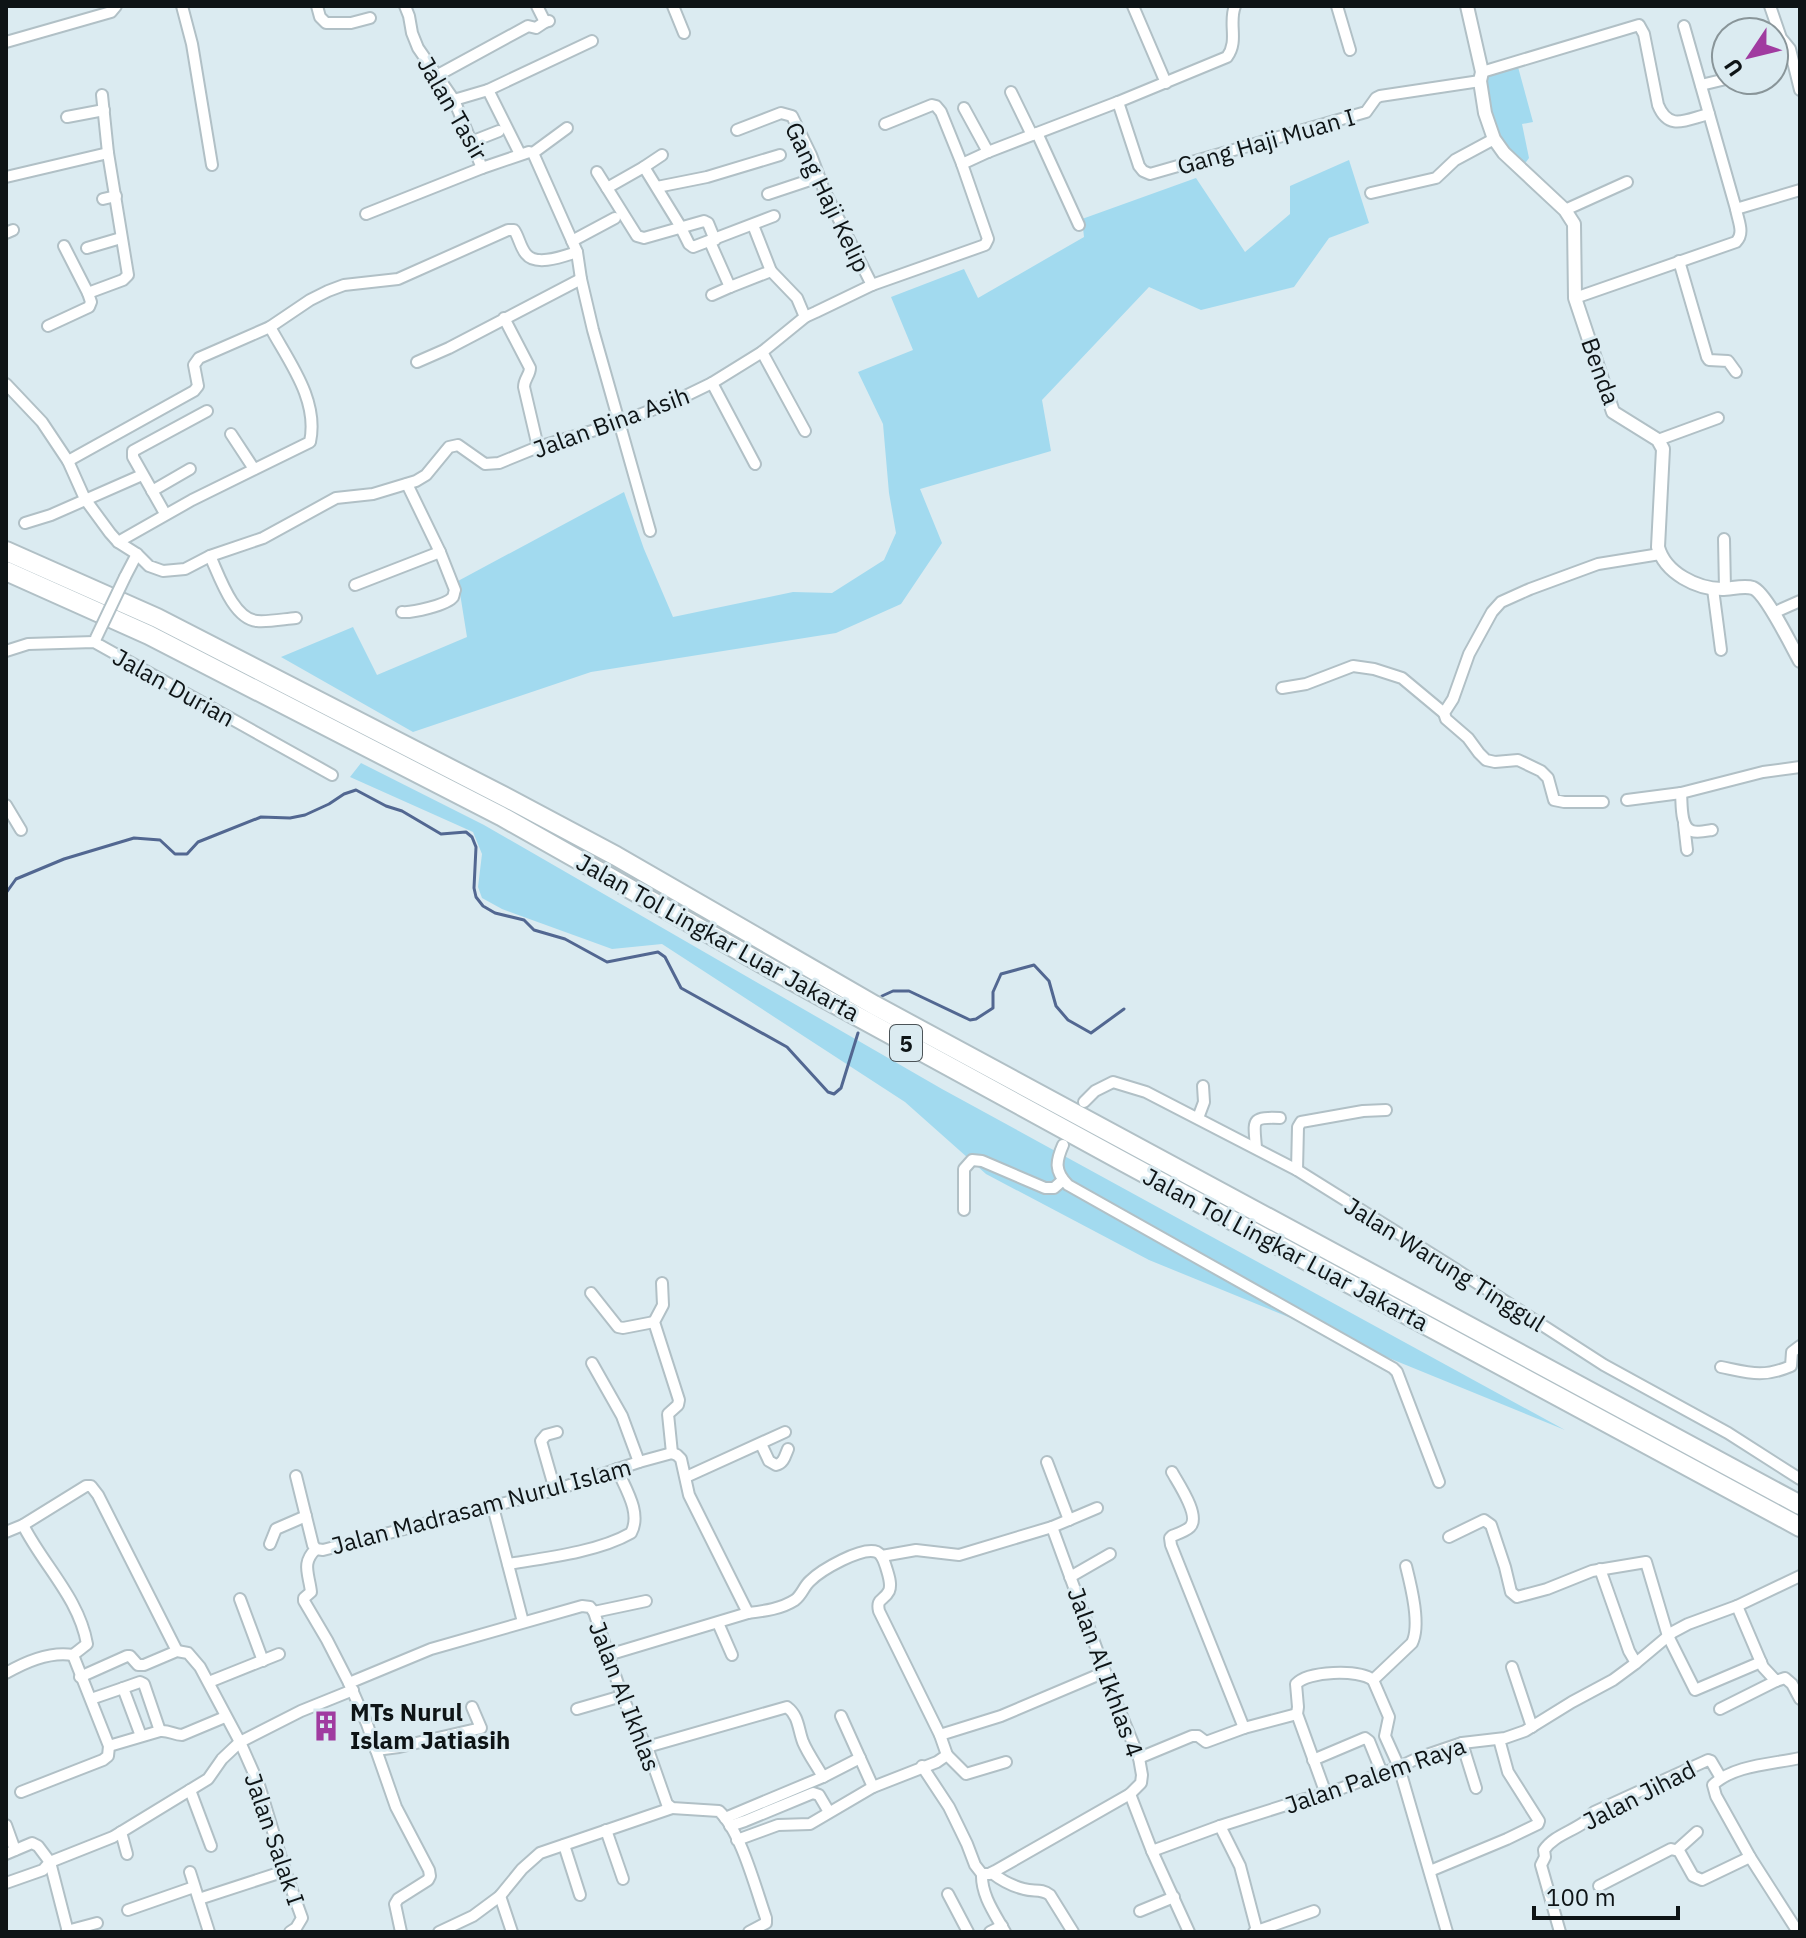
<svg xmlns="http://www.w3.org/2000/svg" width="1806" height="1938" viewBox="0 0 1806 1938" font-family="'IBM Plex Sans',sans-serif">
<style>
.green{fill:#a2daef}
.lines{fill:none;stroke-linecap:round;stroke-linejoin:round}
.stream{stroke:#526791;stroke-width:3}
.minor-casing{stroke:#b1c0c6;stroke-width:14}
.tertiary-casing{stroke:#b1c0c6;stroke-width:16}
.motorway-casing{stroke:#b1c0c6;stroke-width:22}
.minor{stroke:#fff;stroke-width:10}
.tertiary{stroke:#fff;stroke-width:12}
.motorway{stroke:#fff;stroke-width:18}
.minor-bridge-casing{stroke:#b1c0c6;stroke-width:14;stroke-linecap:butt}
.minor-bridge{stroke:#fff;stroke-width:10}
.labels{text-anchor:middle;dominant-baseline:central;stroke-width:6;stroke-linejoin:round;paint-order:stroke}
.shield{fill:#dbebf1;stroke:#4c5458;stroke-width:2}
.shield-label{font-size:22px;font-weight:bold;fill:#0e1416}
.street-label{font-size:24px;fill:#0e1416;stroke:#dbebf1}
.poi-label{font-size:24px;font-weight:bold;fill:#0e1416;stroke:#dbebf1;text-anchor:start}
</style>
<rect width="100%" height="100%" fill="#dbebf1"/>
<g class="green">
<polygon points="1518,67 1533,122 1522,124 1529,158 1523,166 1497,137 1485,92 1486,74"/>
<polygon points="1349,160 1369,223 1329,238 1294,287 1201,310 1149,287 1042,400 1051,451 920,489 942,543 901,604 836,633 591,672 413,732 281,657 353,627 377,675 467,637 458,581 624,492 644,549 673,617 793,592 832,593 884,560 896,533 889,493 883,424 858,372 913,350 891,297 964,269 978,298 1084,237 1082,219 1196,178 1245,252 1290,214 1290,186"/>
<polygon points="361,763 484,825 942,1089 1565,1430 1149,1260 986,1174 905,1102 662,944 612,949 502,909 482,898 478,887 482,854 473,832 350,777"/>
</g>
<g class="lines">
<g class="stream">
<polyline points="6,893 16,879 64,859 134,838 160,840 175,854 187,854 198,842 261,817 290,818 305,815 329,804 344,794 356,790 386,806 402,811 441,834 466,832 472,837 476,847 474,888 476,897 483,906 495,913 524,920 534,930 565,939 607,962 658,952 665,957 681,988 787,1047 828,1092 834,1094 841,1088 858,1033"/>
<polyline points="882,996 893,991 909,991 970,1020 976,1019 993,1008 993,992 1001,974 1034,965 1049,981 1056,1006 1068,1020 1091,1033 1124,1009"/>
</g>
<g class="minor-casing">
<g id="minor">
<polyline points="182,6 192,44 212,165"/>
<polyline points="317,6 320,17 326,23 351,23 370,18"/>
<polyline points="405,6 409,16 412,33 418,48 454,100 482,168 529,152 533,153 577,252 581,279 593,330 650,531"/>
<polyline points="537,6 545,22 549,21"/>
<polyline points="673,6 684,33"/>
<polyline points="1133,6 1166,83"/>
<polyline points="1337,6 1350,50"/>
<polyline points="1770,6 1781,38 1790,49 1800,90"/>
<polyline points="1684,26 1736,209 1800,190"/>
<polyline points="6,42 111,12 116,6"/>
<path d="M1482,72L1639,25L1644,34L1658,105C1669,132 1687,119 1709,114"/>
<polyline points="438,75 528,26 536,28 545,22"/>
<polyline points="1701,85 1726,79"/>
<polyline points="488,90 520,154"/>
<polyline points="1011,92 1032,135"/>
<polyline points="454,100 488,90 592,41"/>
<polyline points="1118,102 1139,166 1143,171 1150,174 1366,112 1376,98 1380,96 1480,81"/>
<polyline points="964,108 988,152"/>
<polyline points="67,117 104,110"/>
<polyline points="885,124 932,105 936,106 941,112 962,164"/>
<polyline points="737,130 781,113 792,116 811,155 824,190 872,285"/>
<polyline points="1037,133 1079,225"/>
<polyline points="471,142 499,131"/>
<polyline points="533,153 567,128"/>
<polyline points="644,167 662,155"/>
<polyline points="597,172 637,236 644,238 704,221 708,223 715,240"/>
<polyline points="6,177 108,153"/>
<polyline points="657,187 707,177 780,155"/>
<polyline points="607,188 644,167 679,224 689,244 693,247 774,216"/>
<polyline points="1371,193 1436,178 1455,160 1494,139"/>
<polyline points="768,194 819,177"/>
<polyline points="103,199 116,196"/>
<polyline points="1565,210 1627,182"/>
<polyline points="366,214 482,168"/>
<polyline points="753,225 771,271"/>
<polyline points="6,233 13,230"/>
<polyline points="572,241 615,218"/>
<polyline points="710,242 730,287 771,271 797,298 805,317"/>
<polyline points="64,246 88,293"/>
<polyline points="87,248 121,238"/>
<polyline points="1679,261 1707,357 1709,360 1728,361 1736,372"/>
<polyline points="712,295 730,287"/>
<path d="M1575,298L1736,242C1745,233 1738,221 1736,209"/>
<path d="M504,318L530,368C530,375 524,379 524,387L538,447"/>
<polyline points="48,326 89,307 91,302 88,293 123,280 128,275 108,153 102,95"/>
<polyline points="762,352 805,431"/>
<polyline points="417,362 449,348 581,279"/>
<polyline points="712,383 755,464"/>
<path d="M6,384L42,422L68,461L85,499L110,533L118,542L137,554L149,566L163,571L185,569L210,556L263,538L336,498L373,494L416,481L426,475L449,447L458,445L485,464L499,463L538,447L619,423L677,400L712,383L762,352L805,317L816,312L872,285L985,245L988,239L962,164L988,152L1118,102L1227,57C1239,41 1228,23 1235,6"/>
<polyline points="231,434 254,469"/>
<polyline points="1658,440 1718,418"/>
<path d="M68,461L194,391L198,386L194,365L199,358L270,327L310,300L328,291L344,285L398,279L508,230H514C519,237 520,247 526,254C536,267 564,256 577,252"/>
<polyline points="152,491 190,469"/>
<polyline points="163,510 133,457 133,451 207,411"/>
<polyline points="25,523 51,515 142,475"/>
<polyline points="1724,539 1725,589"/>
<path d="M118,542L192,500L310,442C319,400 289,362 270,327"/>
<path d="M210,556C219,575 233,619 257,621C269,622 284,619 296,618"/>
<polyline points="125,577 137,554"/>
<polyline points="355,585 440,552"/>
<polyline points="1713,589 1721,650"/>
<path d="M402,612C412,613 447,605 453,597C454,595 454,592 455,590L440,552L407,484"/>
<polyline points="1773,613 1800,601"/>
<polyline points="6,651 28,644 94,642 332,775"/>
<polyline points="1282,688 1306,684 1353,666 1374,669 1402,678 1444,713"/>
<path d="M1681,793C1682,804 1680,827 1692,831C1697,833 1706,831 1712,830"/>
<polyline points="1627,800 1681,793 1763,772 1800,767"/>
<polyline points="1603,802 1564,802 1554,800 1548,778 1541,771 1518,760 1495,762 1486,760 1479,753 1468,738 1446,719 1444,713 1453,699 1469,654 1492,612 1501,602 1530,589 1598,564 1660,554"/>
<polyline points="6,805 21,830"/>
<polyline points="1684,824 1687,850"/>
<polyline points="1084,1102 1095,1091 1113,1082 1146,1092 1297,1170 1449,1265 1604,1365 1728,1433 1800,1479"/>
<polyline points="1198,1118 1204,1102 1203,1086"/>
<path d="M1063,1145C1056,1161 1054,1171 1068,1185L1393,1368L1397,1372L1439,1482"/>
<path d="M1256,1148C1254,1120 1250,1117 1280,1118"/>
<polyline points="1297,1170 1298,1127 1301,1122 1363,1111 1386,1110"/>
<polyline points="964,1210 964,1169 972,1160 982,1161 1045,1188 1054,1188 1063,1180"/>
<polyline points="662,1283 663,1305 654,1322 679,1400 678,1405 668,1414 672,1453"/>
<polyline points="591,1293 618,1327 623,1328 654,1322"/>
<polyline points="592,1363 622,1416 639,1462"/>
<path d="M1721,1367C1750,1373 1763,1378 1791,1366L1792,1352L1800,1346"/>
<path d="M761,1444L769,1461L776,1465C784,1463 785,1456 788,1449"/>
<polyline points="672,1453 677,1455 681,1459 689,1495 748,1613"/>
<polyline points="1047,1462 1069,1520"/>
<path d="M1172,1472C1178,1483 1201,1516 1190,1527C1186,1531 1177,1534 1172,1536L1170,1538L1171,1545L1244,1728"/>
<polyline points="296,1476 313,1545 316,1549 323,1550 555,1490 639,1462 672,1453"/>
<polyline points="686,1477 785,1432"/>
<polyline points="555,1490 541,1441 546,1435 557,1432"/>
<polyline points="493,1507 523,1622"/>
<path d="M23,1525C43,1565 79,1598 87,1644L73,1655"/>
<polyline points="1052,1527 1097,1508"/>
<polyline points="6,1532 23,1525 86,1486 91,1486 98,1495 177,1651"/>
<polyline points="1449,1537 1484,1520 1491,1525 1505,1567 1511,1592 1517,1597 1547,1589 1592,1571 1646,1562 1668,1636 1695,1690 1761,1662"/>
<polyline points="270,1544 276,1529 306,1516"/>
<path d="M316,1549C301,1563 309,1574 311,1592L304,1598V1601L327,1640L349,1683"/>
<polyline points="882,1556 916,1550 959,1555 1052,1527 1116,1702 1139,1758 1142,1775 1141,1783 1130,1794 995,1871 989,1874 982,1874 975,1865 967,1844 949,1807 922,1766"/>
<path d="M508,1564C545,1558 598,1552 631,1533C642,1513 625,1488 617,1469"/>
<polyline points="1600,1569 1629,1651 1636,1663"/>
<polyline points="1070,1577 1110,1554"/>
<polyline points="240,1599 263,1661"/>
<polyline points="1737,1606 1763,1667 1776,1681 1785,1678 1792,1684 1800,1699"/>
<polyline points="594,1612 646,1601"/>
<polyline points="718,1623 732,1655"/>
<path d="M608,1655L748,1613C764,1611 781,1609 795,1600C802,1595 804,1586 810,1581C821,1570 862,1546 877,1552C883,1555 884,1562 886,1567C888,1574 892,1584 889,1591C884,1601 876,1598 879,1611L940,1735L947,1755L937,1762L873,1787L810,1824L778,1825L737,1840"/>
<polyline points="1512,1667 1532,1727"/>
<path d="M6,1673C25,1662 50,1651 73,1655"/>
<polyline points="80,1677 127,1656 130,1656 138,1665 144,1665 177,1651 188,1653 200,1667 240,1742 259,1785 285,1871 302,1918 296,1928 290,1932"/>
<polyline points="1373,1680 1389,1717 1385,1736 1399,1767 1447,1932"/>
<path d="M1373,1680L1412,1643C1421,1625 1411,1586 1406,1566"/>
<polyline points="209,1682 279,1654"/>
<polyline points="91,1699 123,1688"/>
<polyline points="577,1709 622,1696"/>
<polyline points="1720,1709 1776,1681"/>
<polyline points="841,1716 873,1787"/>
<polyline points="940,1735 1001,1716 1105,1672"/>
<polyline points="141,1736 123,1688 140,1682 144,1684 160,1731"/>
<polyline points="1462,1743 1476,1788"/>
<path d="M109,1746L160,1731C169,1730 174,1735 182,1735L225,1717"/>
<path d="M647,1747L787,1707C799,1716 798,1729 803,1742C808,1754 817,1766 823,1777L860,1758"/>
<polyline points="376,1750 399,1747 481,1728 472,1707"/>
<polyline points="947,1755 966,1774 1006,1762"/>
<polyline points="1139,1758 1192,1736 1198,1736 1206,1742 1244,1728 1297,1714"/>
<polyline points="1313,1760 1365,1738 1369,1741 1382,1773"/>
<polyline points="190,1790 211,1846"/>
<polyline points="21,1792 103,1760 108,1756 109,1746 73,1655"/>
<polyline points="1130,1794 1152,1851 1189,1932"/>
<path d="M1326,1794L1297,1714L1298,1707L1296,1684C1308,1671 1358,1669 1373,1680"/>
<polyline points="725,1818 823,1777"/>
<polyline points="6,1825 15,1850"/>
<polyline points="730,1826 745,1821 813,1793 819,1795 829,1812"/>
<polyline points="1220,1826 1240,1866 1257,1931"/>
<polyline points="606,1830 623,1879"/>
<polyline points="121,1832 127,1854"/>
<polyline points="564,1845 580,1895"/>
<polyline points="1677,1850 1697,1832"/>
<polyline points="1152,1851 1220,1826 1305,1799 1326,1794 1399,1767 1418,1758 1462,1743 1505,1738 1525,1731 1572,1702 1613,1680 1636,1663 1673,1632 1688,1624 1737,1606 1800,1576"/>
<polyline points="6,1854 32,1843 38,1846 50,1862 68,1932"/>
<polyline points="50,1862 113,1837 208,1779 222,1759 240,1742 301,1711 353,1690"/>
<polyline points="1430,1871 1507,1839 1538,1824 1539,1821 1508,1772 1499,1739"/>
<polyline points="190,1872 209,1932"/>
<path d="M992,1873C1001,1880 1012,1886 1024,1889C1034,1892 1041,1888 1050,1895L1073,1932"/>
<path d="M982,1874C981,1895 995,1914 1005,1932"/>
<polyline points="6,1883 43,1870 50,1862"/>
<polyline points="1599,1886 1671,1849 1679,1851 1693,1876 1702,1880 1750,1857"/>
<polyline points="948,1894 968,1932"/>
<polyline points="500,1896 512,1932"/>
<polyline points="199,1899 285,1871"/>
<polyline points="128,1910 194,1887"/>
<polyline points="1140,1911 1174,1897"/>
<polyline points="67,1931 97,1923"/>
<path d="M401,1932L395,1904L398,1899L428,1880L430,1876L429,1870L396,1807L367,1724L349,1683L431,1649L582,1606L590,1607L594,1612L622,1696L637,1729L647,1747L667,1804L672,1808L719,1811C741,1831 756,1890 766,1918V1923L749,1932"/>
<polyline points="439,1932 473,1916 500,1896 522,1869 540,1853 672,1808"/>
<polyline points="990,1932 1002,1926"/>
<polyline points="1254,1932 1314,1911"/>
<path d="M1560,1932L1541,1865L1545,1857L1544,1850C1556,1832 1583,1830 1594,1812L1708,1760L1711,1761L1721,1778"/>
<path d="M1798,1932L1750,1857L1716,1796L1713,1785C1733,1765 1773,1764 1800,1758"/>
</g>
</g>
<g class="tertiary-casing">
<path id="tertiary" d="M1467,6L1482,72L1480,81L1485,113L1494,139L1504,153L1565,210L1574,224L1575,298L1613,412L1658,440L1663,449L1658,547C1665,573 1697,589 1722,589C1731,589 1744,585 1753,588C1766,593 1792,647 1800,661"/>
</g>
<g class="motorway-casing">
<g id="motorway">
<polyline points="6,551 157,618 511,800 616,856 874,1005 1800,1505"/>
<polyline points="6,571 149,635 501,816 791,980 1124,1162 1800,1527"/>
</g>
</g>
<use href="#minor" class="minor"/>
<use href="#tertiary" class="tertiary"/>
<use href="#motorway" class="motorway"/>
<g class="minor-bridge-casing">
<polyline id="minor-bridge" points="96,638 125,577"/>
</g>
<use href="#minor-bridge" class="minor-bridge"/>
</g>
<defs>
<g id="building-bare" transform="scale(2.4)"><path d="M-4-6H4V6H1V3H-1V6H-4ZM-2.5-4.3h1.7v1.8h-1.7ZM.8-4.3h1.7v1.8H.8ZM-2.5-1h1.7V.8h-1.7ZM.8-1h1.7V.8H.8Z" fill="#a03ba0" stroke="#dbebf1" stroke-width="2.5" paint-order="stroke"/></g>
</defs>
<g fill-rule="evenodd">
<use href="#building-bare" x="326" y="1726"/>
</g>
<g class="labels">
<rect class="shield" x="890" y="1025" width="32" height="36" rx="6"/>
<g class="shield-label">
<text x="906" y="1043">5</text>
</g>
<g class="street-label">
<text transform="translate(453 108) rotate(60)">Jalan Tasir</text>
<text transform="translate(1266 141) rotate(-16)">Gang Haji Muan I</text>
<text transform="translate(828 197) rotate(64)">Gang Haji Kelip</text>
<text transform="translate(1601 371) rotate(70)">Benda</text>
<text transform="translate(611 422) rotate(-20)">Jalan Bina Asih</text>
<text transform="translate(174 687) rotate(29)">Jalan Durian</text>
<text transform="translate(718 937) rotate(29)">Jalan Tol Lingkar Luar Jakarta</text>
<text transform="translate(1286 1249) rotate(28)">Jalan Tol Lingkar Luar Jakarta</text>
<text transform="translate(1445 1264) rotate(32)">Jalan Warung Tinggul</text>
<text transform="translate(481 1506) rotate(-15)">Jalan Madrasam Nurul Islam</text>
<text transform="translate(1106 1672) rotate(70)">Jalan Al Ikhlas 4</text>
<text transform="translate(625 1696) rotate(69)">Jalan Al Ikhlas</text>
<text transform="translate(1375 1775) rotate(-19)">Jalan Palem Raya</text>
<text transform="translate(1639 1795) rotate(-27)">Jalan Jihad</text>
<text transform="translate(275 1839) rotate(71)">Jalan Salak I</text>
</g>
<g class="poi-label">
<text x="350" y="1712">MTs Nurul<tspan x="350" dy="28">Islam Jatiasih</tspan></text>
</g>
</g>
<rect width="1806" height="1938" fill="none" stroke="#0e1416" stroke-width="16"/>
<g transform="translate(1750 56) rotate(235)"><circle r="38" fill="#dbebf1" stroke="#899599" stroke-width="2"/>
<path d="M0-6L14 30L0 20L-14 30Z" fill="#a03ba0"/>
<text y="-12" font-size="22" font-weight="bold" text-anchor="middle" fill="#0e1416">U</text>
</g>
<path d="M1534 1906v12h144v-12" fill="none" stroke="#0e1416" stroke-width="4"/>
<text x="1546" y="1906" font-size="24" fill="#0e1416" stroke="#dbebf1" stroke-width="6" paint-order="stroke">100 m</text>
</svg>
